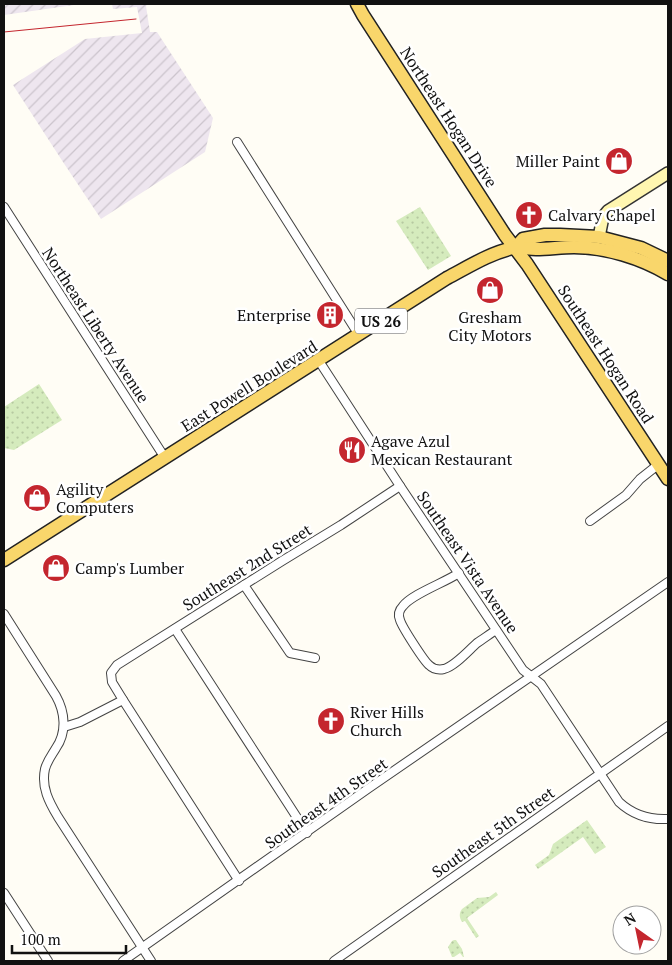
<svg xmlns="http://www.w3.org/2000/svg" width="672" height="965" viewBox="0 0 672 965" font-family="'PT Serif',serif">
<style>
.industrial{fill:url(#industrial-furrows)}
.grass{fill:url(#grass-dots)}
.lines{fill:none;stroke-linecap:round;stroke-linejoin:round}
.street-casing{stroke:#444;stroke-width:10}
.secondary-casing{stroke:#333;stroke-width:14}
.primary-casing{stroke:#222;stroke-width:15}
.street{stroke:#fff;stroke-width:8}
.secondary{stroke:#fff6b0;stroke-width:11}
.primary{stroke:#f9d66b;stroke-width:12}
.tram{stroke:#c4262e;stroke-width:1}
.labels{text-anchor:middle;dominant-baseline:central;stroke-width:5;stroke-linejoin:round;paint-order:stroke}
.shield{fill:#fff;stroke:#585858;stroke-width:1}
.shield-label{font-size:15px;font-weight:bold;fill:#111}
.street-label{font-size:16px;fill:#111;stroke:#fff}
.poi-label{font-size:16px;fill:#111;stroke:#fff;text-anchor:start}
</style>
<defs>
<pattern id="industrial-furrows" width="10" height="10" patternUnits="userSpaceOnUse" patternTransform="scale(1.25)"><rect width="10" height="10" fill="#eee6ef"/><path d="M-1 1l2-2M0 10L10 0M9 11l2-2" fill="none" stroke="#cbc4cc"/></pattern>
<pattern id="grass-dots" width="8" height="8" patternUnits="userSpaceOnUse" patternTransform="scale(1.25)"><rect width="8" height="8" fill="#d5ebbd"/><path d="M2 2h.1M6 6h.1" fill="none" stroke="#b6c8a1" stroke-width="1.8" stroke-linecap="round"/></pattern>
</defs>
<rect width="100%" height="100%" fill="#fffdf5"/>
<g class="industrial">
<polygon points="4,4 81,4 4,15"/>
<polygon points="112,4 148,4 146,6 150,32 157,32 213,118 205,152 101,219 63,162 13,85 85,39 142,33 137,7 113,9"/>
</g>
<g class="grass">
<polygon points="420,207 451,256 428,270 396,221"/>
<polygon points="39,384 62,420 14,450 4,448 4,407"/>
<polygon points="587,820 606,847 595,854 583,837 538,869 535,865 549,855 553,844"/>
<path d="M496,892L498,895L467,918L479,936L476,938L465,921L462,922C459,917 459,913 462,909L477,898L489,897Z"/>
<polygon points="454,940 456,940 462,949 464,957 463,957 460,953 454,957 452,957 448,947 452,941"/>
</g>
<g class="lines">
<g class="street-casing">
<g id="street">
<polyline points="237,142 359,335"/>
<polyline points="4,207 165,458"/>
<path d="M319,361L400,486L523,670L541,684L619,802C633,815 649,820 668,819"/>
<polyline points="590,521 626,495 640,479 659,464"/>
<path d="M459,573C444,583 412,594 403,606C399,610 398,615 400,620C402,627 424,661 429,665C433,669 439,670 444,669C455,666 468,651 477,643C483,639 490,634 496,630"/>
<polyline points="244,585 290,653 315,658"/>
<path d="M4,614L56,696C65,712 67,732 56,748C52,755 47,761 45,769C41,787 49,802 58,817L151,961"/>
<polyline points="175,629 307,833"/>
<polyline points="64,727 80,722 123,700"/>
<polyline points="239,881 123,700 112,682 111,673 117,665 282,561 341,525 400,486"/>
<polyline points="4,893 48,961"/>
<polyline points="123,961 369,788 668,582"/>
<polyline points="334,961 668,726"/>
</g>
</g>
<g class="secondary-casing">
<polyline id="secondary" points="599,237 603,217 608,211 668,173"/>
</g>
<g class="primary-casing">
<g id="primary">
<polyline points="357,4 363,15 505,235 527,264 668,479"/>
<polyline points="515,248 523,239 545,235 560,235 599,237 641,248 668,261"/>
<path d="M4,560L447,278C468,267 490,253 513,248C520,247 528,249 536,249C549,249 561,247 574,247C606,247 641,258 668,274"/>
</g>
</g>
<use href="#street" class="street"/>
<use href="#secondary" class="secondary"/>
<use href="#primary" class="primary"/>
<polyline class="tram" points="4,32 136,19"/>
</g>
<defs>
<g id="shop-disc" transform="scale(1.4375)"><circle r="9.5" fill="#c4262e" stroke="#fff"/><path d="M-5-2.5h2.3a2.7 3.5 0 0 1 5.4 0H5L5.5 6h-11ZM-1.5-2.5h3a1.5 2.3 0 0 0-3 0Z" fill="#fff"/></g>
<g id="church-disc" transform="scale(1.4375)"><circle r="9.5" fill="#c4262e" stroke="#fff"/><path d="M-1.2-6h2.4v3.5h3.3v2.4h-3.3V6h-2.4V-.1h-3.3v-2.4h3.3Z" fill="#fff"/></g>
<g id="building-disc" transform="scale(1.4375)"><circle r="9.5" fill="#c4262e" stroke="#fff"/><path d="M-4-6H4V6H1V3H-1V6H-4ZM-2.5-4.3h1.7v1.8h-1.7ZM.8-4.3h1.7v1.8H.8ZM-2.5-1h1.7V.8h-1.7ZM.8-1h1.7V.8H.8Z" fill="#fff"/></g>
<g id="restaurant-disc" transform="scale(1.4375)"><circle r="9.5" fill="#c4262e" stroke="#fff"/><path d="M-5-6h1v4h1v-4h1v4h1v-4h1v5L-1.5 .5V6h-2V.5L-5-1ZM5-6V6H3V1.5H1.5Q1.5-4 5-6Z" fill="#fff"/></g>
</defs>
<g fill-rule="evenodd">
<use href="#shop-disc" x="619" y="161"/>
<use href="#church-disc" x="529" y="215"/>
<use href="#shop-disc" x="490" y="290"/>
<use href="#building-disc" x="330" y="315"/>
<use href="#restaurant-disc" x="352" y="450"/>
<use href="#shop-disc" x="37" y="498"/>
<use href="#shop-disc" x="56" y="568"/>
<use href="#church-disc" x="331" y="721"/>
</g>
<g class="labels">
<rect class="shield" x="355" y="308.5" width="52" height="25" rx="4"/>
<g class="shield-label">
<text x="381" y="321">US 26</text>
</g>
<g class="street-label">
<text transform="translate(449 117) rotate(57)">Northeast Hogan Drive</text>
<text transform="translate(96 325) rotate(57)">Northeast Liberty Avenue</text>
<text transform="translate(606 354) rotate(57)">Southeast Hogan Road</text>
<text transform="translate(249 386) rotate(-32)">East Powell Boulevard</text>
<text transform="translate(468 562) rotate(56)">Southeast Vista Avenue</text>
<text transform="translate(247 567) rotate(-32)">Southeast 2nd Street</text>
<text transform="translate(326 803) rotate(-35)">Southeast 4th Street</text>
<text transform="translate(493 832) rotate(-35)">Southeast 5th Street</text>
</g>
<g class="poi-label">
<text x="600" y="161" text-anchor="end">Miller Paint</text>
<text x="548" y="215">Calvary Chapel</text>
<text x="311" y="315" text-anchor="end">Enterprise</text>
<text x="490" y="317" text-anchor="middle">Gresham<tspan x="490" dy="18">City Motors</tspan></text>
<text x="371" y="441">Agave Azul<tspan x="371" dy="18">Mexican Restaurant</tspan></text>
<text x="56" y="489">Agility<tspan x="56" dy="18">Computers</tspan></text>
<text x="75" y="568">Camp's Lumber</text>
<text x="350" y="712">River Hills<tspan x="350" dy="18">Church</tspan></text>
</g>
</g>
<rect width="672" height="965" fill="none" stroke="#111111" stroke-width="10"/>
<g transform="translate(637 930) rotate(327)"><circle r="24" fill="#ffffff" stroke="#a0a0a0"/>
<path d="M0-4L9 19L0 12L-9 19Z" fill="#c4262e"/>
<text y="-8" font-size="14" font-weight="bold" text-anchor="middle" fill="#111111">N</text>
</g>
<path d="M12 945v8h114v-8" fill="none" stroke="#111111" stroke-width="2.5"/>
<text x="20" y="945" font-size="15" fill="#111111" stroke="#ffffff" stroke-width="4" paint-order="stroke">100 m</text>
</svg>
